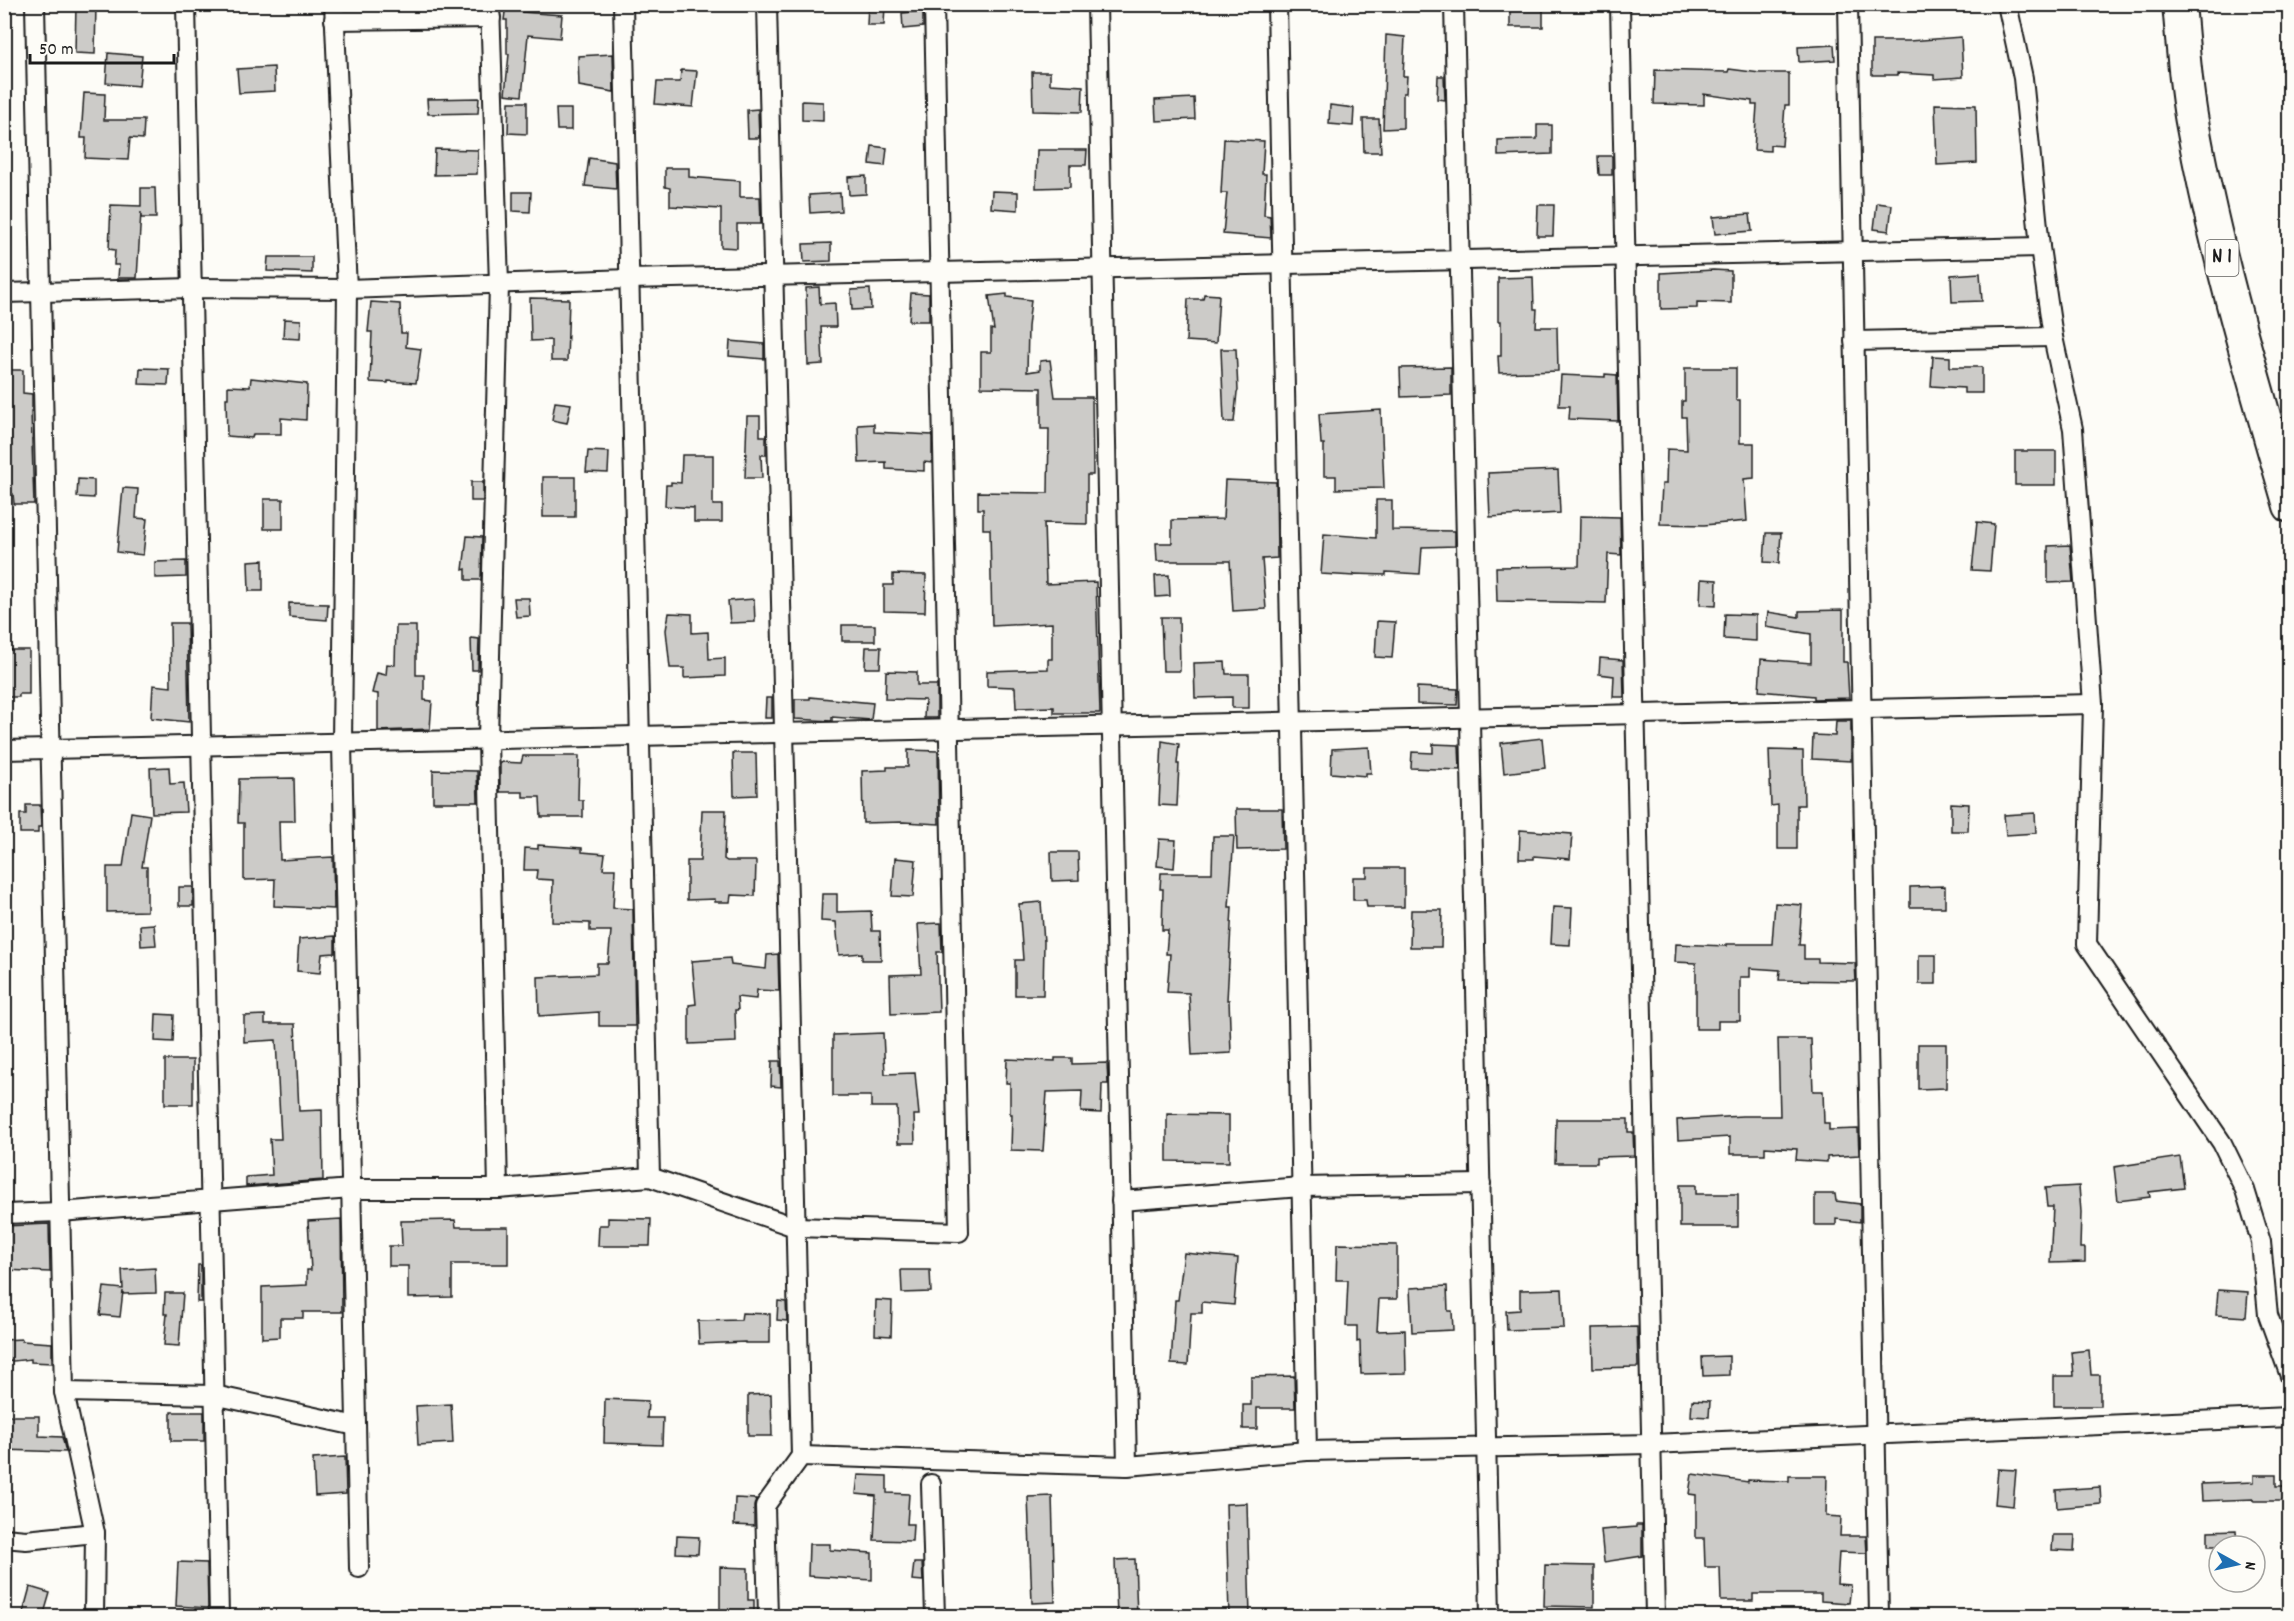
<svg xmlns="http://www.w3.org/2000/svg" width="2294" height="1621" viewBox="0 0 2294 1621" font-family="Dekko,sans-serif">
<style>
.building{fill:#cccbc8;stroke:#1c1c1c;stroke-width:1.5}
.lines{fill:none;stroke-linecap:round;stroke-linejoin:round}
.street-casing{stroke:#1c1c1c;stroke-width:22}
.highway-casing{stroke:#1c1c1c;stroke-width:36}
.street{stroke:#fdfcf7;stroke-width:18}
.highway{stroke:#fdfcf7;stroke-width:32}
.labels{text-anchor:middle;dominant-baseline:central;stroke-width:4.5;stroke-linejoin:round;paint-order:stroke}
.shield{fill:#fdfcf7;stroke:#605f5e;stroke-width:1.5}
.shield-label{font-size:21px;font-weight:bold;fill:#1c1c1c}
</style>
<rect width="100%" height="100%" fill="#fdfcf7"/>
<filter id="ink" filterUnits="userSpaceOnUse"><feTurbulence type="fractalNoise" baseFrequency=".0167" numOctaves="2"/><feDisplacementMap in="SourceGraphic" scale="12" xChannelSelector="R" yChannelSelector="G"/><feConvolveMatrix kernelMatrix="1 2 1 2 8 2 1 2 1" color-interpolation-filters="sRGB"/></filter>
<g filter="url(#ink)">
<g class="building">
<polygon points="76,4 96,4 95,54 75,53"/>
<polygon points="506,4 522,4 522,12 562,15 560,38 528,35 522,96 505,94 509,54 507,54 507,20 504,20"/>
<polygon points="868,4 885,4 884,25 867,25"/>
<rect x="1510" y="4" width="33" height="23"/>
<polygon points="923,11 923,27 903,29 902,13"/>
<polygon points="1386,35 1405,37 1403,76 1407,76 1406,93 1403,93 1403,128 1383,129"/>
<polygon points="1961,37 1963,77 1934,79 1934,75 1897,73 1897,75 1872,75 1872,41 1909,41"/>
<polygon points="1834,45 1835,60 1799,62 1798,47"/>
<polygon points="108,53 142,56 139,86 106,83"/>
<polygon points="613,54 614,92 579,86 578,56"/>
<polygon points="274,67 275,91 239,93 237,69"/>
<polygon points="1729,69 1760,73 1789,73 1789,105 1785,105 1782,146 1770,145 1770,151 1754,150 1757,105 1752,105 1752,101 1704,94 1704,105 1654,104 1655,70 1728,72"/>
<polygon points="681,70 697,71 693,107 655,104 657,82 680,82"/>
<polygon points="1032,72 1050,72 1050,84 1083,86 1082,112 1033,111"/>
<polygon points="1438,76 1444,76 1445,100 1437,99"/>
<polygon points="84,93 105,94 104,120 144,120 143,139 130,138 128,160 85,158 86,138 81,138"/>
<polygon points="479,98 478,113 428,114 427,99"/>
<polygon points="1194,98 1195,119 1156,121 1155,100"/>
<polygon points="802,101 823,102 823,121 802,120"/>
<polygon points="509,102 527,102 527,134 508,133"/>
<polygon points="1935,104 1976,105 1977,163 1937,165"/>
<polygon points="1330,105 1354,108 1353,126 1329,124"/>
<polygon points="556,109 571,109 571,130 557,130"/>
<polygon points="758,109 759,138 748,138 747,110"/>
<polygon points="1363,119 1379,119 1381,152 1364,152"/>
<polygon points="1537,125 1552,125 1552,154 1498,156 1498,140 1537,139"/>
<polygon points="1224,139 1264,141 1262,174 1266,174 1264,215 1270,216 1271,238 1223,234 1227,193 1221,193"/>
<polygon points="872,146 887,148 885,166 870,164"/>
<polygon points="435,149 478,150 477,174 434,175"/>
<polygon points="1037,150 1087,150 1086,165 1070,165 1070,187 1036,188"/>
<polygon points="1598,156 1612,156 1612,175 1599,175"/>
<polygon points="589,158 615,162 616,189 585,186"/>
<polygon points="665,168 689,168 689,177 740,181 740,197 760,197 761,224 737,224 737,248 721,247 721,209 670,206 670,188 665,187"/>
<polygon points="866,176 866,194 849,195 848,177"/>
<polygon points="141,188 155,188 156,218 141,218 141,212 137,278 118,278 119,265 114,265 115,250 109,249 111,205 141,206"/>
<polygon points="992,191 1018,192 1018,210 991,208"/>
<polygon points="513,192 531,192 530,212 513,211"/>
<polygon points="840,193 841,211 810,213 809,195"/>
<polygon points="1877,203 1892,205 1889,231 1874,229"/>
<polygon points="1538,205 1554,205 1553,236 1537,236"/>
<polygon points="1750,214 1752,231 1715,234 1713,217"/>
<polygon points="831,243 831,261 804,262 803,244"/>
<polygon points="268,257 312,257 312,273 267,271"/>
<polygon points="1713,270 1731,271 1731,303 1697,302 1697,308 1661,309 1661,273"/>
<polygon points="1980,273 1982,301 1952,302 1951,275"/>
<polygon points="1533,277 1534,309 1537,309 1536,327 1557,327 1558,371 1499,373 1498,356 1501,356 1501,321 1498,321 1498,278"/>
<polygon points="819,287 820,304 835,303 836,327 821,327 823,364 808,365 806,288"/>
<polygon points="870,289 871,309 852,310 851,290"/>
<polygon points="911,293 929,294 929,321 909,321"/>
<polygon points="1007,294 1007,297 1031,300 1028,327 1027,372 1040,370 1040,361 1050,360 1055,397 1092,397 1093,475 1087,475 1087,524 1044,523 1046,584 1096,582 1100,713 1054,713 1054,707 1016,708 1015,687 987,686 987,671 1048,669 1048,659 1052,659 1052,623 992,626 990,529 983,529 983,509 978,509 978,492 1048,493 1049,429 1041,429 1041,388 981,387 981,352 991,352 991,329 994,330 989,296"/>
<polygon points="1204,294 1219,295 1216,343 1186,341 1188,299 1203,299"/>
<polygon points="530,298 569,299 567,361 551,361 551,340 531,341"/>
<polygon points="371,302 400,304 401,333 407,333 406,347 421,349 416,383 388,381 388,383 370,382 372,332 368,332"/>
<polygon points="284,319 301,320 300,339 283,338"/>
<polygon points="730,341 764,344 764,359 729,356"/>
<polygon points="1221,349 1236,349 1238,391 1237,392 1234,422 1224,422"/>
<polygon points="1933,356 1950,357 1950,367 1982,367 1982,393 1964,393 1964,388 1931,386"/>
<polygon points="1451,367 1451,395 1401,397 1400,368"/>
<polygon points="140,368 169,369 168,385 139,384"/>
<polygon points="1685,368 1736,368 1736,400 1740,400 1740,443 1754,443 1754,478 1744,479 1747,521 1704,525 1660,524 1662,484 1666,484 1667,449 1687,450 1686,417 1682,417 1682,401 1685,401"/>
<polygon points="4,370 23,370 23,393 32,394 32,411 31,411 34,504 14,504 13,494 4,494"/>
<polygon points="1605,374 1617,375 1618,421 1569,419 1570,406 1559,406 1561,375 1605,377"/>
<polygon points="251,378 307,384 306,420 281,418 281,434 253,434 252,438 227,436 226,398 228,398 228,386 250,387"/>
<polygon points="555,402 571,404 567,423 552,420"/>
<polygon points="1381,410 1384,488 1336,489 1336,476 1324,476 1324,444 1321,444 1319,414"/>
<polygon points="747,416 760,416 760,436 766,436 766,455 761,455 762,478 745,478"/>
<polygon points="874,424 874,432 932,435 932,463 924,462 924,471 886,469 886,462 859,463 858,425"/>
<polygon points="588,451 609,452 608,473 586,472"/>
<rect x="2015" y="451" width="41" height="34"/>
<polygon points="682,455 713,455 713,505 722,505 722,522 694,522 694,508 665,506 666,485 671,485 671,482 681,483"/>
<polygon points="1558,470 1560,513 1490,517 1488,473"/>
<rect x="543" y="477" width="32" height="40"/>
<polygon points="78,479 94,480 94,498 77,497"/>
<polygon points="1225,480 1276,482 1277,558 1262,559 1266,609 1233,611 1230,561 1157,561 1156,543 1172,543 1172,520 1223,519"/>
<rect x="471" y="482" width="12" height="19"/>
<polygon points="123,488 138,489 136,518 147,519 143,555 117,552"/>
<rect x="264" y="499" width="19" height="30"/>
<polygon points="1376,500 1392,500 1392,530 1455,531 1455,546 1422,547 1420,574 1386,572 1386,575 1354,574 1354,576 1321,574 1324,534 1376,538"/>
<polygon points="1580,516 1620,517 1621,555 1608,554 1606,603 1497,601 1496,567 1579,566"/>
<polygon points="1977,522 1994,524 1990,571 1972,570"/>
<polygon points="1766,533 1781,533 1779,563 1764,562"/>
<polygon points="467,536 482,537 481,580 466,580 466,569 463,570"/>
<polygon points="2070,545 2073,582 2048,583 2048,546"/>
<polygon points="263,560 263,591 249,591 248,561"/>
<polygon points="186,561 186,577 155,578 155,562"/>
<polygon points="893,574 926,575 925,612 884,611 884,585 893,585"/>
<polygon points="1169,575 1170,596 1156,597 1155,576"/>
<polygon points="1701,579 1717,580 1716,606 1700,605"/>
<polygon points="514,598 529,598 530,616 516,617"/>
<polygon points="754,599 755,622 730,623 728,601"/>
<polygon points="289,603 328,604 327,620 289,617"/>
<polygon points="1843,610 1843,662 1847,662 1849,698 1814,699 1814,696 1759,691 1761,659 1811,663 1811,634 1766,627 1768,612 1799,617 1799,611"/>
<polygon points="669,613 692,614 692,633 708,632 709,659 725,658 725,676 684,678 684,668 670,668 666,630"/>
<polygon points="1725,614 1756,615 1756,641 1724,639"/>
<polygon points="1161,617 1179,617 1180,671 1163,671"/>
<polygon points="1377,621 1395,622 1392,658 1375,657"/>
<polygon points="170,623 187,623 189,722 151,718 153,685 171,687"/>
<rect x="842" y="625" width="33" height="16"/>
<polygon points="396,626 416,626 416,675 424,675 424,700 432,701 430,729 378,731 378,694 372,693 377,673 386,675 387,664 395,665"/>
<polygon points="471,638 479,639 478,670 472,670"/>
<polygon points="866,647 881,647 880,668 865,668"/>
<polygon points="4,650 29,650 29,694 19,694 19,697 4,697"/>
<polygon points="1600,658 1623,660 1624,697 1613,697 1614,676 1599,674"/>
<polygon points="1225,662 1226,674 1249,674 1249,708 1232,708 1232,697 1195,698 1194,663"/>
<polygon points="886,671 917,672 917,685 937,685 937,718 924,718 925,700 885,699"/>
<polygon points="1417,687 1458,689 1457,705 1417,704"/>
<polygon points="810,697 873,703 871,720 832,717 832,721 795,719 795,699 810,699"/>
<polygon points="766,698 772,698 772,718 765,718"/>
<polygon points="1836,721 1851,721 1851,761 1812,759 1813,735 1835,736"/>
<polygon points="1542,738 1545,768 1504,773 1501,743"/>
<polygon points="1162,741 1179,744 1177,764 1179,764 1177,806 1159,805"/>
<polygon points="1433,744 1459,745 1460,770 1411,768 1412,752 1433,753"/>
<polygon points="1369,747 1371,773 1366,773 1366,776 1331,773 1332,749"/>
<polygon points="908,750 938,751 939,824 903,822 863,823 862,771 887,770 887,767 908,767"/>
<polygon points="1769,750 1803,751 1804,805 1797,805 1797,849 1778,849 1778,805 1771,806"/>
<polygon points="733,753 756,753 757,795 734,796"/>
<polygon points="523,756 579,756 578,800 583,800 583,817 541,817 540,797 523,797 523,792 500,792 500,762 521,763"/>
<polygon points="169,767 170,784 184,783 186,812 152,813 150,768"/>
<polygon points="433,770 477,771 478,802 433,802"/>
<polygon points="294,778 295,821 279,821 280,860 333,857 334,909 274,906 275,879 244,880 244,823 238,823 239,779"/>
<polygon points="1951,803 1969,804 1968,831 1951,831"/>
<polygon points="26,805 40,805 41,827 38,827 38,833 20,833 20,814 26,814"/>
<polygon points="1236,809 1282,809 1283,849 1237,850"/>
<polygon points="702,810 726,810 724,859 727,861 756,861 755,896 731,895 730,902 715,902 715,899 687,900 687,861 700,861"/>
<polygon points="131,812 150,815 142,867 147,867 147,911 107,912 107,867 123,867"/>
<polygon points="2035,813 2036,833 2006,835 2004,815"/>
<polygon points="1520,830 1572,834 1570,859 1534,856 1534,859 1519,859"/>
<polygon points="1213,836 1234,836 1229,907 1232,907 1227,1000 1229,1000 1231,1053 1192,1055 1189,993 1167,992 1170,954 1166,954 1168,930 1162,930 1163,889 1160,889 1161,873 1212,873"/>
<polygon points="1159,839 1176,840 1174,868 1157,866"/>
<polygon points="538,845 582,848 582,852 605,854 603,869 615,869 613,908 633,909 635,1026 599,1026 599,1012 539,1016 538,977 597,974 597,963 608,963 611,931 590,931 590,923 552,922 553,880 536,879 537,870 524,870 525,848 538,849"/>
<polygon points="1051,852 1078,852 1079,880 1052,881"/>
<polygon points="895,858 916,860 913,897 892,896"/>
<polygon points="1367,868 1404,868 1404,907 1367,907 1366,900 1353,900 1353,877 1367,877"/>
<polygon points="1945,886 1945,907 1910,907 1910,887"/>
<rect x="179" y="887" width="14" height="19"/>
<polygon points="822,894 837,894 837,912 871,911 872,931 880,931 881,960 862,960 862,953 839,955 836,922 821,921"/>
<polygon points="1041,902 1044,942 1043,995 1015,995 1015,960 1023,960 1019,904"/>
<polygon points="1775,903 1802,905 1799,945 1804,945 1804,959 1818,959 1818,962 1855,963 1856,981 1779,980 1780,970 1750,968 1750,977 1740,977 1740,1021 1718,1021 1718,1029 1696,1029 1696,963 1675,962 1676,944 1726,946 1726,944 1772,944"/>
<polygon points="1553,907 1572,908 1570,945 1551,944"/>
<polygon points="1411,910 1442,910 1441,947 1410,947"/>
<polygon points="941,923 942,952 937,952 939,1012 891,1014 890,975 921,974 918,924"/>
<polygon points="154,924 156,945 141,946 140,925"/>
<polygon points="335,936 335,953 322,954 320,973 297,971 299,939"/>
<polygon points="778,954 779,991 757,990 756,999 737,997 738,1010 735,1010 736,1042 689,1044 689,1005 696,1004 692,961 730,958 731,965 766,969 767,955"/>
<rect x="1919" y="955" width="17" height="29"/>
<polygon points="156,1014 174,1015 173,1042 155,1041"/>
<polygon points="265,1015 265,1024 295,1024 299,1111 322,1110 323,1180 246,1186 246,1177 272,1175 270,1139 281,1139 276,1040 244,1042 244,1016"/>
<polygon points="883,1033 885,1074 915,1073 919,1115 914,1115 915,1143 898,1143 897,1107 871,1107 871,1096 833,1096 833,1035"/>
<polygon points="1778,1039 1811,1039 1813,1091 1823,1091 1824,1123 1829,1123 1829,1130 1858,1129 1859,1155 1827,1157 1827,1162 1796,1160 1797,1149 1765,1147 1765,1154 1730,1154 1730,1137 1678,1140 1677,1120 1742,1116 1780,1116"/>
<polygon points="1918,1044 1946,1044 1946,1088 1918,1089"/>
<polygon points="1055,1058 1072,1058 1072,1064 1107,1063 1108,1084 1102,1084 1101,1113 1081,1112 1082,1091 1047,1092 1043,1151 1011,1150 1012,1114 1010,1114 1010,1083 1006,1083 1007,1059 1055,1061"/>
<rect x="165" y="1060" width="28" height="44"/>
<polygon points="772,1061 780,1061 781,1087 771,1086"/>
<polygon points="1167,1114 1229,1115 1229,1162 1167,1161"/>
<polygon points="1556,1119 1628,1119 1628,1132 1633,1132 1634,1156 1597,1157 1597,1163 1555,1163"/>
<polygon points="2180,1157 2184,1188 2149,1192 2150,1197 2118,1201 2114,1167"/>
<polygon points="1680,1185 1696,1185 1696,1194 1738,1194 1738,1227 1680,1227"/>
<polygon points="2079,1186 2081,1212 2080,1248 2085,1248 2085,1262 2050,1263 2053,1207 2047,1207 2045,1188"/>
<polygon points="1815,1194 1835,1194 1836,1201 1860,1204 1860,1222 1836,1219 1836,1225 1815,1225"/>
<polygon points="608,1218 651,1219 650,1246 598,1246 599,1225 608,1225"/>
<polygon points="341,1219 342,1312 303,1312 303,1318 280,1318 280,1337 262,1338 262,1287 307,1285 307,1270 311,1270 308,1221"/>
<polygon points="455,1220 456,1227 508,1227 508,1264 452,1264 452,1297 408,1298 408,1266 389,1266 389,1246 402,1246 401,1221"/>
<polygon points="49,1224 50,1272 4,1270 4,1226"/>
<polygon points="1337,1244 1397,1245 1397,1299 1379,1299 1377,1331 1405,1330 1406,1373 1361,1374 1360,1341 1357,1342 1357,1326 1346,1326 1348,1280 1336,1280"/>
<polygon points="1184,1253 1238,1258 1234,1305 1202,1302 1202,1313 1191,1313 1188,1365 1171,1364 1175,1300 1178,1300"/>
<polygon points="198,1265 201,1265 201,1302 197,1302"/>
<polygon points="155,1268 156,1293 123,1294 123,1291 120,1317 100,1315 104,1287 123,1289 122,1270"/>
<polygon points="901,1270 930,1270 931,1292 902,1293"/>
<polygon points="1447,1286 1448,1311 1452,1311 1453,1330 1412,1332 1410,1288"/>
<polygon points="1562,1289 1564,1328 1507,1330 1506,1311 1520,1310 1520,1290"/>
<polygon points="2218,1290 2248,1292 2246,1317 2216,1315"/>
<polygon points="165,1293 183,1293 179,1346 164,1345 167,1314 164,1314"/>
<polygon points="876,1300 892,1301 891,1336 875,1335"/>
<polygon points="778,1301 786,1302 787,1321 777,1320"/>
<polygon points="742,1313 770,1314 770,1343 745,1343 745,1342 699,1344 698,1321 741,1320"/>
<polygon points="1637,1327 1638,1367 1593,1368 1592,1328"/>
<polygon points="22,1339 22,1341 52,1343 52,1363 31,1362 31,1359 4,1362 4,1340"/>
<polygon points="2089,1350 2091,1375 2100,1375 2100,1406 2054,1406 2054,1376 2074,1376 2072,1352"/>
<polygon points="1729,1356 1729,1375 1703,1376 1702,1357"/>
<polygon points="1294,1376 1295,1408 1257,1408 1257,1429 1243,1429 1243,1405 1251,1405 1251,1377"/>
<polygon points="771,1394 772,1436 748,1436 748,1395"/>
<polygon points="605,1399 648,1401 647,1418 663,1418 662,1445 604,1443"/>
<polygon points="1692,1400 1710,1401 1709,1417 1691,1416"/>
<polygon points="451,1404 453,1443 418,1445 416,1406"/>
<rect x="171" y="1412" width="33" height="29"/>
<polygon points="4,1416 39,1416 39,1436 62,1437 66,1452 4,1450"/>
<polygon points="345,1457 346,1494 315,1496 313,1459"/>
<polygon points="1998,1469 2016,1470 2013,1506 1995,1504"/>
<polygon points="1692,1474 1748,1482 1748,1480 1789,1481 1789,1476 1827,1476 1826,1516 1841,1517 1840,1536 1866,1536 1867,1553 1839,1552 1837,1584 1851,1585 1849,1603 1821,1601 1821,1594 1753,1594 1753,1601 1721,1601 1720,1567 1705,1567 1704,1538 1696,1538 1696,1495 1689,1494"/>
<polygon points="858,1475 887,1476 887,1493 909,1494 907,1524 913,1524 912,1541 874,1540 876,1496 856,1494"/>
<polygon points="2254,1475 2276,1475 2276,1486 2289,1486 2289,1501 2254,1501 2254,1499 2202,1501 2201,1484 2254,1482"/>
<polygon points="2100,1487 2101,1504 2057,1508 2056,1490"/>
<polygon points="1052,1496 1055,1602 1032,1603 1028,1497"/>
<polygon points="735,1498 756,1499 754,1506 754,1526 734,1525"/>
<polygon points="1247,1503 1250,1617 1229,1617 1226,1504"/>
<polygon points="1636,1525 1642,1525 1642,1556 1604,1562 1601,1530 1636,1527"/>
<polygon points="2236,1530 2237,1546 2208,1546 2208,1531"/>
<polygon points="2053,1535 2075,1535 2074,1551 2052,1550"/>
<polygon points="677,1536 699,1537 698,1554 676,1553"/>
<polygon points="809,1544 830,1544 830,1550 872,1553 872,1580 808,1576"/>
<polygon points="1135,1559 1137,1617 1117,1617 1115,1560"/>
<polygon points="178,1562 207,1563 208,1608 176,1606"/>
<polygon points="914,1563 922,1563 923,1581 912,1580"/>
<polygon points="1545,1565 1594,1566 1594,1607 1544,1606"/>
<polygon points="720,1567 748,1568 748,1600 754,1600 754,1617 720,1617"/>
<polygon points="30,1587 50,1593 43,1617 23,1613"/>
</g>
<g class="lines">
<g class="street-casing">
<g id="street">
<polyline points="35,4 64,1392 95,1533 94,1616"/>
<polyline points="186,4 219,1616"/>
<polyline points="334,4 347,289 342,743 359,1568"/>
<polyline points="490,4 499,284 488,739 498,1189"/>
<polyline points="623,4 650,1177"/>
<polyline points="767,4 801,1456 765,1506 768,1616"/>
<polyline points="1097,4 1127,1466"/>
<polyline points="1277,4 1307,1451"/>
<polyline points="1454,4 1490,1616"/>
<polyline points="1620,4 1655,1616"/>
<polyline points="1848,4 1879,1616"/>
<polyline points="2007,4 2023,78 2040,247 2053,337 2073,429 2093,704 2087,944 2222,1143 2245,1190 2261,1242 2268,1315 2290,1376"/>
<polyline points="334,20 491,18"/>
<polyline points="4,293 192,288 347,289 629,279 2040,247"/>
<polyline points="1854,341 2053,337"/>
<polyline points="4,750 2093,704"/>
<polyline points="1121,1201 1301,1187 1481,1184"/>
<polyline points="4,1214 60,1212 351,1189 498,1189 650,1177 795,1227 959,1232 934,4"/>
<polyline points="64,1392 214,1395 356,1426"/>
<polyline points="801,1456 1127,1466 1307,1451 1651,1444 2290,1417"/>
<polyline points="931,1484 935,1616"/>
<polyline points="4,1538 26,1540 95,1533"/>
</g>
</g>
<g class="highway-casing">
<path id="highway" d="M2179,4C2183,45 2185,87 2193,127C2216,255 2254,381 2290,506"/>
</g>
<use href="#street" class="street"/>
<use href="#highway" class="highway"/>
</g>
</g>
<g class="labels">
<rect class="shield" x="2205.5" y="240" width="33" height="36" rx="4.5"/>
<g class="shield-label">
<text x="2222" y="258">N 1</text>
</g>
</g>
<rect width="2294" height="1621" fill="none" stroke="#fdfcf7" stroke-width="24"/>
<rect x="12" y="12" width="2270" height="1597" fill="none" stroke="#1c1c1c" stroke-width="2" filter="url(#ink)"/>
<g transform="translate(2237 1564) rotate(98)"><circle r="28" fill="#fdfcf7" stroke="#a3a29f" stroke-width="1.5"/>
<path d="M0-4.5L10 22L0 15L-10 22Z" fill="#1f6fb2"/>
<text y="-9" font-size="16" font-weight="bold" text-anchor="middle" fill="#1c1c1c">N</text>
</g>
<path d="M30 54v9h144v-9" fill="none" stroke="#1c1c1c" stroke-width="3"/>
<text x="39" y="54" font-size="18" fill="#1c1c1c" stroke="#fdfcf7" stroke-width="4.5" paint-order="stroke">50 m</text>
</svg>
